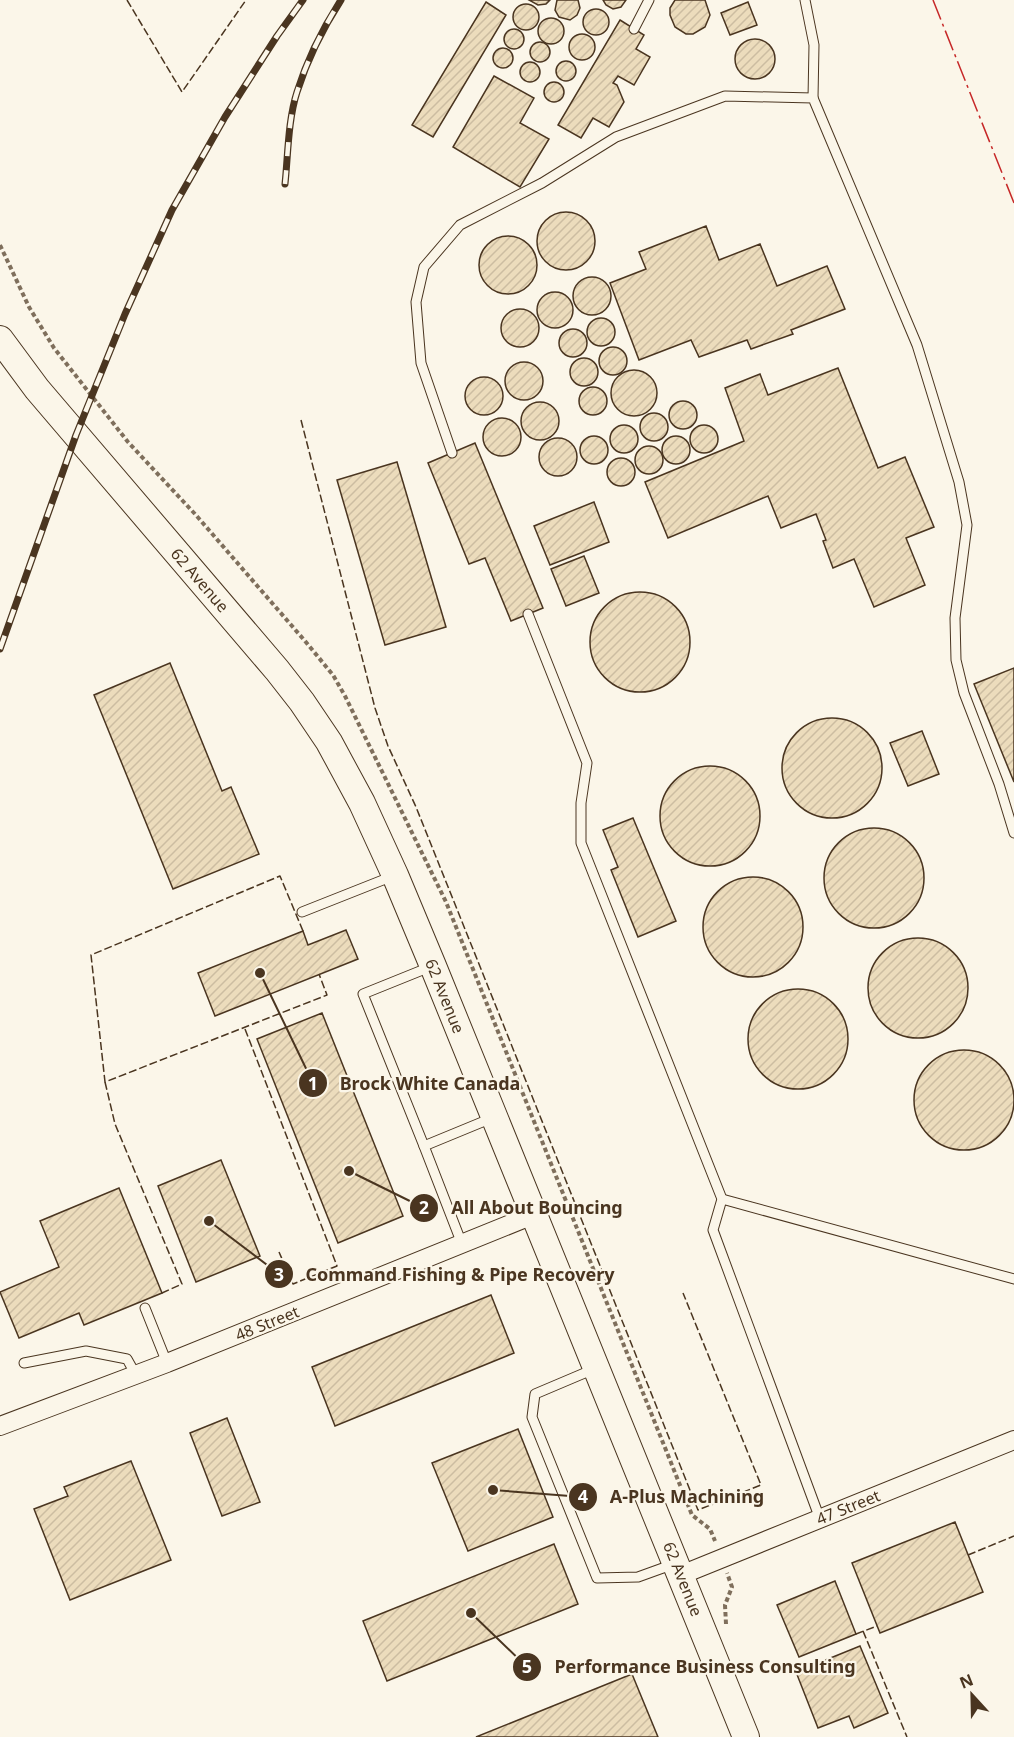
<svg xmlns="http://www.w3.org/2000/svg" width="1014" height="1737" viewBox="0 0 1014 1737" font-family="'Noto Sans',sans-serif">
<style>
.building{fill:url(#building-hatch);stroke:#4a3520;stroke-width:1.5}
.lines{fill:none;stroke-linecap:round;stroke-linejoin:round}
.lane-casing{stroke:#4a3520;stroke-width:11}
.street-casing{stroke:#4a3520;stroke-width:20}
.secondary-casing{stroke:#4a3520;stroke-width:28}
.path{stroke:#7f6f5c;stroke-width:4;stroke-dasharray:4.5 3;stroke-linecap:butt}
.lane{stroke:#fbf6e9;stroke-width:9}
.street{stroke:#fbf6e9;stroke-width:18}
.secondary{stroke:#fbf6e9;stroke-width:26}
.rail-casing{stroke:#4a3520;stroke-width:7}
.rail{stroke:#fbf6e9;stroke-width:4.5;stroke-dasharray:14;stroke-linecap:butt}
.fence{stroke:#4a3520;stroke-width:1.5;stroke-dasharray:8 3;stroke-linecap:butt}
.power{stroke:#c62828;stroke-width:1.5;stroke-dasharray:21 4.5 3 4.5;stroke-linecap:butt}
.labels{text-anchor:middle;dominant-baseline:central;stroke-width:4.5;stroke-linejoin:round;paint-order:stroke}
.street-label{font-size:16px;fill:#4a3520;stroke:#fbf6e9}
.leader{fill:none;stroke:#4a3520;stroke-width:2}
.callout-dot{fill:#4a3520;stroke:#fbf6e9;stroke-width:2}
.mark-label{font-size:18px;text-anchor:middle;font-weight:bold;fill:#fff}
.callout-label{font-size:18px;text-anchor:middle;font-weight:bold;fill:#4a3520;stroke:#fbf6e9;stroke-width:4.5;stroke-linejoin:round;paint-order:stroke}
</style>
<defs>
<pattern id="building-hatch" width="6" height="6" patternUnits="userSpaceOnUse" patternTransform="scale(1.5)"><rect width="6" height="6" fill="#ecdcbc"/><path d="M-1 1l2-2M0 6l6-6M5 7l2-2" fill="none" stroke="#ccbda1"/></pattern>
</defs>
<rect width="100%" height="100%" fill="#fbf6e9"/>
<g class="building">
<polygon points="529,0 550,0 546,4 538,5"/>
<polygon points="557,0 578,0 580,8 577,15 570,20 559,17 555,10"/>
<polygon points="603,0 626,0 621,7 613,9 606,5"/>
<polygon points="675,0 705,0 710,15 705,27 693,34 686,34 675,27 670,15 670,8"/>
<polygon points="486,2 506,15 433,137 412,125"/>
<polygon points="748,2 757,25 730,35 721,13"/>
<circle cx="526" cy="17" r="13"/>
<circle cx="596" cy="22" r="13"/>
<circle cx="551" cy="31" r="13"/>
<polygon points="620,20 644,35 636,49 650,57 634,85 618,76 613,83 617,85 624,102 609,127 593,118 581,138 558,125"/>
<circle cx="514" cy="39" r="10"/>
<circle cx="582" cy="47" r="13"/>
<circle cx="755" cy="59" r="20"/>
<circle cx="540" cy="52" r="10"/>
<circle cx="503" cy="58" r="10"/>
<circle cx="566" cy="71" r="10"/>
<circle cx="530" cy="72" r="10"/>
<polygon points="494,76 534,98 520,123 549,139 520,187 453,147"/>
<circle cx="554" cy="92" r="10"/>
<circle cx="566" cy="241" r="29"/>
<polygon points="706,226 719,260 760,244 777,286 827,266 845,309 791,330 793,334 751,349 747,340 699,357 691,340 639,360 610,283 646,269 639,252"/>
<circle cx="508" cy="265" r="29"/>
<circle cx="592" cy="296" r="19"/>
<circle cx="555" cy="310" r="18"/>
<circle cx="520" cy="328" r="19"/>
<circle cx="601" cy="332" r="14"/>
<circle cx="573" cy="343" r="14"/>
<circle cx="613" cy="361" r="14"/>
<circle cx="584" cy="372" r="14"/>
<circle cx="524" cy="381" r="19"/>
<polygon points="838,368 878,468 905,457 934,527 906,538 925,585 874,607 854,559 833,568 823,541 826,540 816,514 781,528 768,496 668,538 645,482 744,441 725,388 760,374 768,395"/>
<circle cx="634" cy="393" r="23"/>
<circle cx="484" cy="396" r="19"/>
<circle cx="593" cy="401" r="14"/>
<circle cx="683" cy="415" r="14"/>
<circle cx="540" cy="421" r="19"/>
<circle cx="654" cy="427" r="14"/>
<circle cx="502" cy="437" r="19"/>
<circle cx="704" cy="439" r="14"/>
<circle cx="624" cy="439" r="14"/>
<circle cx="676" cy="450" r="14"/>
<circle cx="594" cy="450" r="14"/>
<circle cx="558" cy="457" r="19"/>
<polygon points="475,443 543,608 511,621 485,558 469,564 428,463"/>
<circle cx="649" cy="460" r="14"/>
<circle cx="621" cy="472" r="14"/>
<polygon points="397,462 446,627 385,645 337,480"/>
<polygon points="594,502 609,542 550,565 534,526"/>
<polygon points="584,556 599,593 566,606 551,569"/>
<circle cx="640" cy="642" r="50"/>
<polygon points="170,663 222,791 231,787 259,854 173,889 94,695"/>
<polygon points="1014,668 1014,782 974,684"/>
<circle cx="832" cy="768" r="50"/>
<polygon points="922,731 939,774 908,786 890,743"/>
<circle cx="710" cy="816" r="50"/>
<polygon points="633,818 676,921 638,937 611,870 618,867 603,830"/>
<circle cx="874" cy="878" r="50"/>
<circle cx="753" cy="927" r="50"/>
<polygon points="346,930 358,959 215,1016 198,973 303,931 308,945"/>
<circle cx="918" cy="988" r="50"/>
<circle cx="798" cy="1039" r="50"/>
<polygon points="322,1013 403,1216 338,1243 257,1039"/>
<circle cx="964" cy="1100" r="50"/>
<polygon points="221,1160 260,1256 196,1282 158,1186"/>
<polygon points="119,1188 162,1293 84,1325 79,1313 19,1338 0,1292 59,1267 40,1221"/>
<polygon points="491,1295 514,1353 335,1426 312,1367"/>
<polygon points="227,1418 260,1502 222,1516 190,1433"/>
<polygon points="518,1429 553,1517 468,1551 432,1463"/>
<polygon points="131,1461 171,1560 70,1600 34,1509 68,1496 64,1487"/>
<polygon points="955,1522 983,1592 880,1633 852,1563"/>
<polygon points="554,1544 578,1604 387,1681 363,1621"/>
<polygon points="835,1581 856,1634 799,1657 777,1605"/>
<polygon points="860,1646 888,1713 854,1728 849,1716 818,1728 796,1672"/>
<polygon points="632,1674 658,1737 476,1737"/>
</g>
<g class="lines">
<g class="lane-casing">
<g id="lane">
<polyline points="805,0 814,45 813,98"/>
<polyline points="634,29 649,0"/>
<polyline points="452,453 421,363 416,302 424,267 460,225 542,183 616,137 725,96 813,98 917,345 959,482 967,525 955,618 956,660 964,693 999,784 1014,833"/>
<polyline points="528,614 587,763 581,803 581,843 722,1199 713,1230 820,1519"/>
<polyline points="302,912 393,876"/>
<polyline points="430,967 363,994 424,1146 492,1118"/>
<polyline points="424,1146 462,1244"/>
<polyline points="722,1199 1014,1279"/>
<polyline points="145,1308 167,1363"/>
<polyline points="24,1363 86,1351 127,1359 136,1375"/>
<polyline points="594,1369 535,1394 532,1417 597,1578 638,1577 674,1564"/>
</g>
</g>
<g class="street-casing">
<g id="street">
<polyline points="0,1426 167,1363 533,1215"/>
<polyline points="681,1575 1014,1440"/>
</g>
</g>
<g class="secondary-casing">
<polyline id="secondary" points="0,339 37,389 277,670 302,702 329,742 362,803 395,875 433,966 746,1737"/>
</g>
<g class="path">
<polyline points="0,245 29,307 54,348 128,442 195,514 305,641 333,675 345,696 446,902 692,1515 710,1529 715,1541"/>
<polyline points="726,1624 725,1605 732,1587 727,1573"/>
</g>
<use href="#lane" class="lane"/>
<use href="#street" class="street"/>
<use href="#secondary" class="secondary"/>
<g class="rail-casing">
<g id="rail">
<path d="M285,184C288,155 288,120 297,92C307,60 323,28 341,0"/>
<polyline points="0,649 76,435 125,314 172,210 225,117 277,36 303,0"/>
</g>
</g>
<use href="#rail" class="rail"/>
<g class="fence">
<polyline points="127,0 182,92 246,0"/>
<polyline points="301,420 375,708 388,746 416,807 698,1510 761,1485 683,1293"/>
<polyline points="303,931 280,876 91,955 105,1082 327,995 319,974"/>
<polyline points="245,1029 337,1266 293,1284 279,1252"/>
<polyline points="105,1082 115,1124 182,1284 162,1293"/>
<polyline points="968,1555 1014,1536"/>
<polyline points="863,1631 907,1737"/>
<polyline points="856,1634 877,1626"/>
</g>
<polyline class="power" points="933,0 1014,203"/>
</g>
<g class="labels">
<g class="street-label">
<text transform="translate(200 580) rotate(49)">62 Avenue</text>
<text transform="translate(445 996) rotate(68)">62 Avenue</text>
<text transform="translate(267 1323) rotate(-22)">48 Street</text>
<text transform="translate(848 1507) rotate(-22)">47 Street</text>
<text transform="translate(683 1579) rotate(68)">62 Avenue</text>
</g>
</g>
<path class="leader" d="M260 973L313 1083M349 1171L424 1208M209 1221L279 1274M493 1490L583 1497M471 1613L527 1667"/>
<g class="callout-dot">
<circle cx="260" cy="973" r="6"/>
<circle cx="349" cy="1171" r="6"/>
<circle cx="209" cy="1221" r="6"/>
<circle cx="493" cy="1490" r="6"/>
<circle cx="471" cy="1613" r="6"/>
<circle cx="313" cy="1083" r="15"/>
<circle cx="424" cy="1208" r="15"/>
<circle cx="279" cy="1274" r="15"/>
<circle cx="583" cy="1497" r="15"/>
<circle cx="527" cy="1667" r="15"/>
</g>
<g class="mark-label">
<text x="313" y="1090">1</text>
<text x="424" y="1214">2</text>
<text x="279" y="1281">3</text>
<text x="583" y="1503">4</text>
<text x="527" y="1673">5</text>
</g>
<g class="callout-label">
<text x="430" y="1090">Brock White Canada</text>
<text x="537" y="1214">All About Bouncing</text>
<text x="460" y="1281">Command Fishing &amp; Pipe Recovery</text>
<text x="687" y="1503">A-Plus Machining</text>
<text x="705" y="1673">Performance Business Consulting</text>
</g>
<g transform="translate(972 1695) rotate(338)" stroke="#fbf6e9" stroke-width="4.5" paint-order="stroke">
<path d="M0-4.5L10 22L0 15L-10 22Z" fill="#4a3520"/>
<text y="-9" font-size="16" font-weight="bold" text-anchor="middle" fill="#4a3520">N</text>
</g>
</svg>
